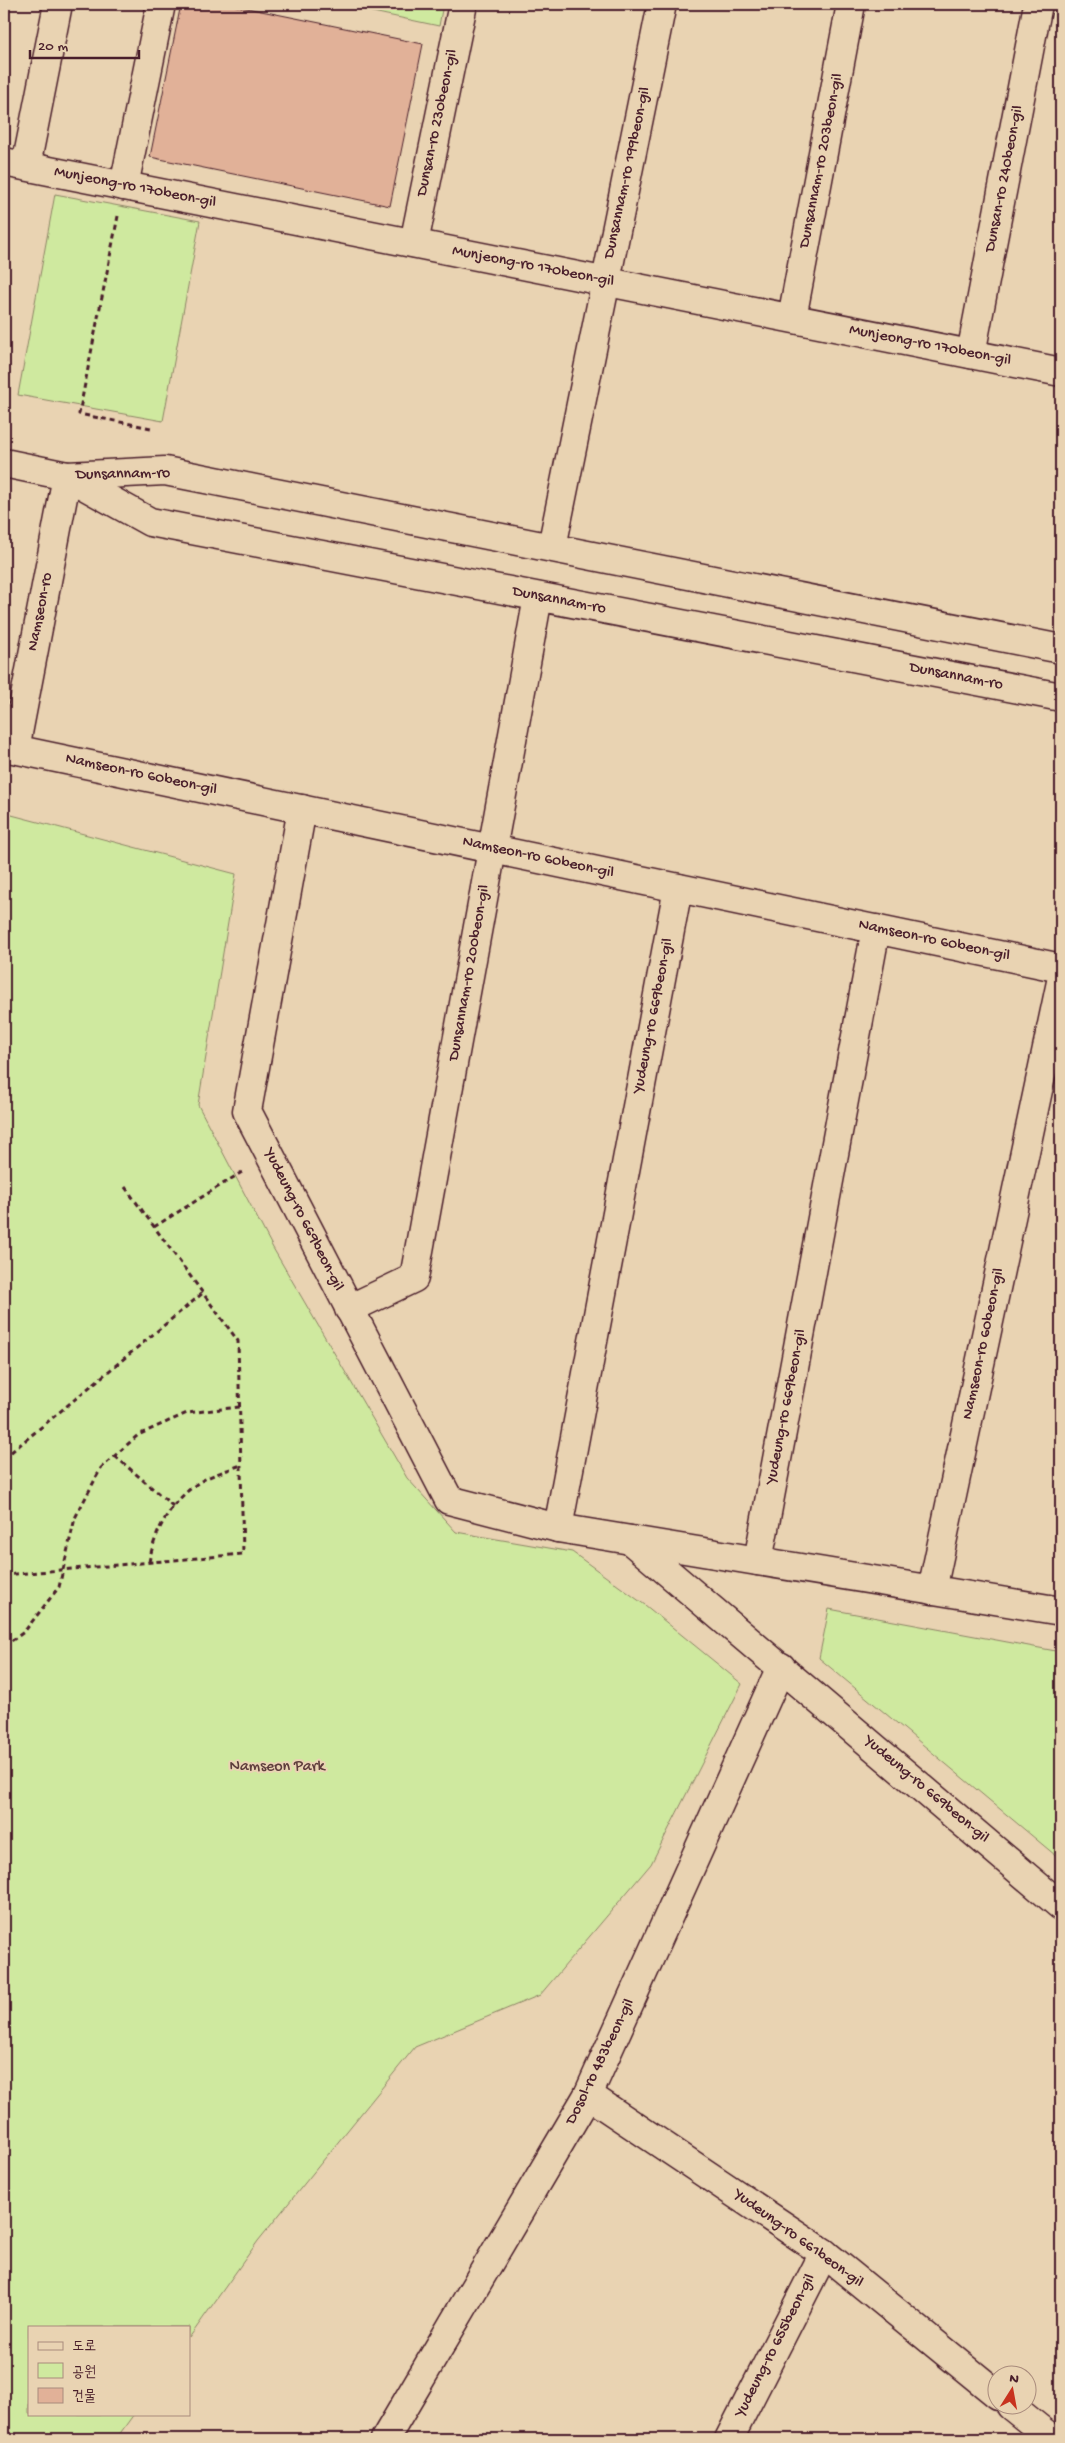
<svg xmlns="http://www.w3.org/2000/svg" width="1065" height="2443" viewBox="0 0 1065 2443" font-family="'Gochi Hand','Poor Story',sans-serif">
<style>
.green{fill:#cfe99f;stroke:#8c8465}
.building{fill:#e1b198;stroke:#4a1f2b}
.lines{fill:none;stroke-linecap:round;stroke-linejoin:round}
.street-casing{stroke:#4a1f2b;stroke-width:31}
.secondary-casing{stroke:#4a1f2b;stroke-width:31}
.path{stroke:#4a1f2b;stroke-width:3;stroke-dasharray:5 4;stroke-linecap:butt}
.street{stroke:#e9d3b2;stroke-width:28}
.secondary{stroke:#e9d3b2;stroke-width:28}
.labels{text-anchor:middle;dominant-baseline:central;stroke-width:4;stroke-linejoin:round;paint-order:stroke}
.street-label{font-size:16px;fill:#4a1f2b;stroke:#e9d3b2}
.park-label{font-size:16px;fill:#5e3d3c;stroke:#e9d3b2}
</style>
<rect width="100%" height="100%" fill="#e9d3b2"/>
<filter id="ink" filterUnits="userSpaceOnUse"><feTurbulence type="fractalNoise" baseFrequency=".02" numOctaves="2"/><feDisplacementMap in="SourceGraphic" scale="10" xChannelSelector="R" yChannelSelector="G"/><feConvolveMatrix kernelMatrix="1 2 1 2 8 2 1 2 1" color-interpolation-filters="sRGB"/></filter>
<g filter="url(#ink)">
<g class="green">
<polygon points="335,4 443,4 439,26"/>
<polygon points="55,194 200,221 163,421 18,395"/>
<polygon points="4,813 236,874 198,1105 273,1248 407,1478 456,1532 572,1552 645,1605 742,1684 651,1864 540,1995 415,2047 258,2241 189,2338 189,2327 29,2327 29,2414 134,2414 116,2439 4,2439"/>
<polygon points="829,1609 1061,1652 1061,1860 819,1658"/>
</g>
<polygon class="building" points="181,4 227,4 423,44 390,206 150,157"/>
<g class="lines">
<g class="street-casing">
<g id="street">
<polyline points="4,162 1061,372"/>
<polyline points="26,166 58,4"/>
<polyline points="124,186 161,4"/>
<polyline points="414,243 463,4"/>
<polyline points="792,318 851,4"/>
<polyline points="971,354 1038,4"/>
<polyline points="552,547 662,4"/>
<polyline points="4,747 1061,968"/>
<polyline points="15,749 67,476"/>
<polyline points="302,809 247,1111 449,1500 558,1528 1061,1611"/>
<polyline points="349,1309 414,1278 538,597"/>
<polyline points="558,1528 678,888"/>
<polyline points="630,1540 1061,1906"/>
<polyline points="758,1561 876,929"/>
<polyline points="932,1590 1061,982"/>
<polyline points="588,2095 824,2253 998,2395"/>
<polyline points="1011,2406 1052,2439"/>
<polyline points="385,2439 588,2095 781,1667"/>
<polyline points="729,2439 824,2253"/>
</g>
</g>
<g class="secondary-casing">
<g id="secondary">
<polyline points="4,463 67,476 165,471 1061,649"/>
<polyline points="67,476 150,522 1061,697"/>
</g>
</g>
<g class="path">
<polyline points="118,216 79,414 151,428"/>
<polyline points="154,1227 242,1172"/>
<polyline points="115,1456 173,1506"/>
<polyline points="4,1458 203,1293"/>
<path d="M149,1562C155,1531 169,1505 194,1486C206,1476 226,1471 241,1465"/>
<polyline points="4,1575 243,1554 238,1341 125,1187"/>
<polyline points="4,1646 24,1632 59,1587 75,1518 101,1468 138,1435 187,1413 240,1407"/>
</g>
<use href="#street" class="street"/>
<use href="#secondary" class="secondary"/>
</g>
</g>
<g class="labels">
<g class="street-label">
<text transform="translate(438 123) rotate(-78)">Dunsan-ro 230beon-gil</text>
<text transform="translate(822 161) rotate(-79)">Dunsannam-ro 203beon-gil</text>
<text transform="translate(628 173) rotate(-78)">Dunsannam-ro 199beon-gil</text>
<text transform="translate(1005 179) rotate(-79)">Dunsan-ro 240beon-gil</text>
<text transform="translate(135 188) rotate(11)">Munjeong-ro 170beon-gil</text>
<text transform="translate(533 267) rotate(11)">Munjeong-ro 170beon-gil</text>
<text transform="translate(930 346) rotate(11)">Munjeong-ro 170beon-gil</text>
<text transform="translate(123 475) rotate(-1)">Dunsannam-ro</text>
<text transform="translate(559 601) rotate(11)">Dunsannam-ro</text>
<text transform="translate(41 612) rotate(-79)">Namseon-ro</text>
<text transform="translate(956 677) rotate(11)">Dunsannam-ro</text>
<text transform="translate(141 775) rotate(12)">Namseon-ro 60beon-gil</text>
<text transform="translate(538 858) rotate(12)">Namseon-ro 60beon-gil</text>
<text transform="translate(934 941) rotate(12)">Namseon-ro 60beon-gil</text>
<text transform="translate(470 973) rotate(-80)">Dunsannam-ro 200beon-gil</text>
<text transform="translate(654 1016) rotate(-79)">Yudeung-ro 669beon-gil</text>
<text transform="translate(303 1220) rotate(63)">Yudeung-ro 669beon-gil</text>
<text transform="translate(984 1344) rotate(-78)">Namseon-ro 60beon-gil</text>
<text transform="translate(787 1407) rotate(-79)">Yudeung-ro 669beon-gil</text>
<text transform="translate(926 1790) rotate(40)">Yudeung-ro 669beon-gil</text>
<text transform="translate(601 2062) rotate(-64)">Dosol-ro 483beon-gil</text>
<text transform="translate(798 2239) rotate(36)">Yudeung-ro 661beon-gil</text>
<text transform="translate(776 2346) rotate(-63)">Yudeung-ro 655beon-gil</text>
</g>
<g class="park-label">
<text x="277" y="1767">Namseon Park</text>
</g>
</g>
<rect width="1065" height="2443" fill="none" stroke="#e9d3b2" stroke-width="20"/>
<rect x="10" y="10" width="1045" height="2423" fill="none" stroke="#4a1f2b" stroke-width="2" filter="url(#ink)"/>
<rect x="28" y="2326" width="162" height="90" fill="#e9d3b2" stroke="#a98b7c"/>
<rect x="38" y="2342" width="25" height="8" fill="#e9d3b2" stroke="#a98b7c"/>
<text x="72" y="2350" font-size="15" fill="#4a1f2b">도로</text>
<rect x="38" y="2363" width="25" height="15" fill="#cfe99f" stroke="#a98b7c"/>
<text x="72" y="2376" font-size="15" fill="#4a1f2b">공원</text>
<rect x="38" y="2388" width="25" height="15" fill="#e1b198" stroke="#a98b7c"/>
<text x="72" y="2400" font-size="15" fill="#4a1f2b">건물</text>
<g transform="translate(1012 2390) rotate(11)"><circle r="24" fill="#e9d3b2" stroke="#a98b7c"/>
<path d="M0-4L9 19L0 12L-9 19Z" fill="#c8321e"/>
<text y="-8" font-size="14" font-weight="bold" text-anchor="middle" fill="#4a1f2b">N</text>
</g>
<path d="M30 50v8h109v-8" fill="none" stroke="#4a1f2b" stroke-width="2.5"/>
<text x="38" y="50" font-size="15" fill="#4a1f2b" stroke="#e9d3b2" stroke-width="4" paint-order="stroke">20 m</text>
</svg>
